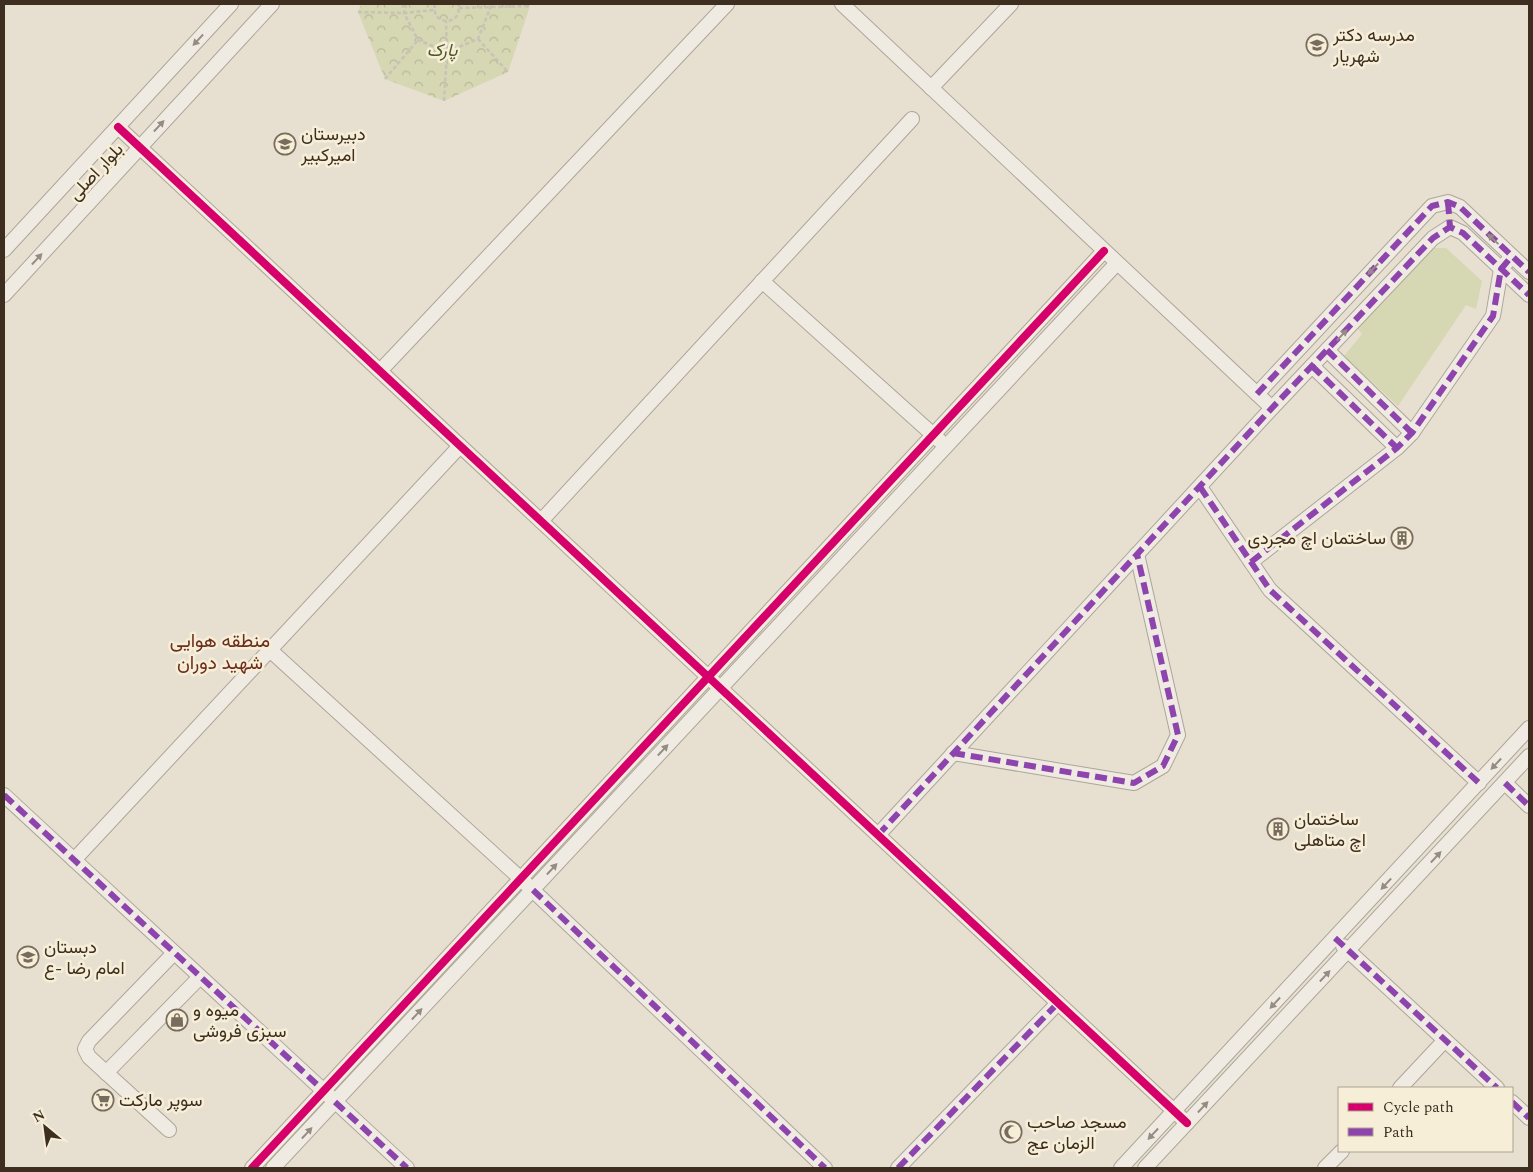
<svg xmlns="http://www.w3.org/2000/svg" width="1533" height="1172" viewBox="0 0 1533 1172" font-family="Spectral,Vazirmatn,serif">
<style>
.green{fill:#d6d7b3}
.park{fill:url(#park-crowns)}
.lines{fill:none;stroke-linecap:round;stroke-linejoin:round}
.minor-casing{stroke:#ada599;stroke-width:16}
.path{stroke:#c8c2b9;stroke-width:2.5;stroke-dasharray:4 2.5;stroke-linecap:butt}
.minor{stroke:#efebe3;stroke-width:14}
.quiet{stroke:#8e44ad;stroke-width:6;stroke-dasharray:12 6;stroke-linecap:butt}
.cycleway-casing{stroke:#f7eed8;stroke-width:11}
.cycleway{stroke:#d6006c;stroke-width:8}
.oneway{fill:#968c82}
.labels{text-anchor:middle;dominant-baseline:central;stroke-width:5;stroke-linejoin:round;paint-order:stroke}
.poi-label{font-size:18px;fill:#3d2e20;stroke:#f7eed8;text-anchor:start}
.park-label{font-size:18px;font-style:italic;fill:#4d5a26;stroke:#f7eed8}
.street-label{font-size:18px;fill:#3d2e20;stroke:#f7eed8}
.neighbourhood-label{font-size:19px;fill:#6b2e1e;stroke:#f7eed8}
</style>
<defs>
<pattern id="park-crowns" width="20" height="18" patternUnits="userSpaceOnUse" patternTransform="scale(1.25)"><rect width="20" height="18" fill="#d6d7b3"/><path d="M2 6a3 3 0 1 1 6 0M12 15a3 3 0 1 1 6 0" fill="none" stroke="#b9b99a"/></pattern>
</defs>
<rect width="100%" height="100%" fill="#e7e0d1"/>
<polygon class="green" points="1432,248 1446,248 1482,281 1476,309 1466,305 1398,406 1344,356 1362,334 1357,328"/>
<polygon class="park" points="361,4 529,4 530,6 508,72 444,101 385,79 358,12"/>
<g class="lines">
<g class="minor-casing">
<g id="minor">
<polyline points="842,4 1272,408"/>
<polyline points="931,88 1011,4"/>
<polyline points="118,127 1187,1123"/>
<polyline points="4,250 231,4"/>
<polyline points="762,281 940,441"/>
<polyline points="4,295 272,4"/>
<polyline points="1327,350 1412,433"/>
<polyline points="1312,366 1397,448"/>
<polyline points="380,371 727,4"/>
<polyline points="1257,394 1432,206 1448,202 1460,207 1529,272"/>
<polyline points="1200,487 1270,590 1479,783"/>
<polyline points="541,521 912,119"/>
<polyline points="1251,562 1397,448 1412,433 1493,316 1501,269 1512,256"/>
<polyline points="270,650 521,879 825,1168"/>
<polyline points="953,753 1134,783 1163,766 1178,735 1137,554"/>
<polyline points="1505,783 1529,806"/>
<polyline points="4,795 407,1168"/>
<polyline points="878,835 1272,408 1433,238 1450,227 1463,233 1529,295"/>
<polyline points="74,860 460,446"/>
<polyline points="1343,946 1497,1088"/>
<polyline points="106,1073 200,977"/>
<polyline points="1400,1088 1445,1040"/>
<polyline points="1512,1102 1529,1118"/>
<polyline points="169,1130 89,1057 85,1049 89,1041 174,953"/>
<polyline points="252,1168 1104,251"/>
<polyline points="273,1168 1117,263"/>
<polyline points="898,1168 1058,1003"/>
<polyline points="1121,1168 1529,728"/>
<polyline points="1145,1168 1529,756"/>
<polyline points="1325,1168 1342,1151"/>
</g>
</g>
<g class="path">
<polyline points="406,4 404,13 418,40 447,52 478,39 491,6 490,4"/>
<path d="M435,4C430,27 464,26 458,4"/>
<polyline points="459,8 530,6"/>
<polyline points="358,12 404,13 434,10"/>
<polyline points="478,39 508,72"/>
<polyline points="385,79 418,40"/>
<polyline points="444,101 447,52 446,21"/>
</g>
<use href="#minor" class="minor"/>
<g class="quiet">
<polyline points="1448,202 1450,227"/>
<polyline points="1327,350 1412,433"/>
<polyline points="1312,366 1397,448"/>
<polyline points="1257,394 1432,206 1448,202 1460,207 1529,272"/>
<polyline points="1200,487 1270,590 1479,783"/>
<polyline points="1251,562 1397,448 1412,433 1493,316 1501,269 1512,256"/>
<polyline points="953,753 1134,783 1163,766 1178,735 1137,554"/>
<polyline points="1505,783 1529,806"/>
<polyline points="4,795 324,1091"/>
<polyline points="878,835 1272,408 1433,238 1450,227 1463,233 1529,295"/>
<polyline points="533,890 825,1168"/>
<polyline points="1335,938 1497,1088"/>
<polyline points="335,1102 407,1168"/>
<polyline points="1512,1102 1529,1118"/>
<polyline points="898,1168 1058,1003"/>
</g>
<g class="cycleway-casing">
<g id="cycleway">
<polyline points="118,127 1187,1123"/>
<polyline points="252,1168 1104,251"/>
</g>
</g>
<use href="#cycleway" class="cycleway"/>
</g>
<defs><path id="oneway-solid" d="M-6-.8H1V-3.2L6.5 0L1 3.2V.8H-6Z" transform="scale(1.25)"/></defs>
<g class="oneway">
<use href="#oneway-solid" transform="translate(198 40) rotate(133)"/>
<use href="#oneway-solid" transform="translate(159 126) rotate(-47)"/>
<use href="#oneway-solid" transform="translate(1493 239) rotate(-137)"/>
<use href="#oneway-solid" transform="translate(37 259) rotate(-47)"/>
<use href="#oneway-solid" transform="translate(1373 269) rotate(133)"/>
<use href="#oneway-solid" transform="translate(1342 335) rotate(-47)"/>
<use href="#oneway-solid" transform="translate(663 750) rotate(-47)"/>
<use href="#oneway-solid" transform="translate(1496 764) rotate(133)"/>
<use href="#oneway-solid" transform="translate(1436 857) rotate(-47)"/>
<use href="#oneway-solid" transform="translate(552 869) rotate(-47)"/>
<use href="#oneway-solid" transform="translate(1386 884) rotate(133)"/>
<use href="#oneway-solid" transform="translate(1325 976) rotate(-47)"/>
<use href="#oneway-solid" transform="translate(1275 1003) rotate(133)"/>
<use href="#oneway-solid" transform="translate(417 1014) rotate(-47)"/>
<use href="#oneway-solid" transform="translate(1203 1107) rotate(-47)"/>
<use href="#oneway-solid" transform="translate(307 1133) rotate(-47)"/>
<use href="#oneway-solid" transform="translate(1153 1134) rotate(133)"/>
</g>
<defs>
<g id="school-ring" transform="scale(1.125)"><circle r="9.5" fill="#f7eed8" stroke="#786c5e" stroke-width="1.5"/><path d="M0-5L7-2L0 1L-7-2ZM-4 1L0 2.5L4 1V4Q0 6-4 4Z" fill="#786c5e"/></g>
<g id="building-ring" transform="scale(1.125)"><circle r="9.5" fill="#f7eed8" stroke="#786c5e" stroke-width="1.5"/><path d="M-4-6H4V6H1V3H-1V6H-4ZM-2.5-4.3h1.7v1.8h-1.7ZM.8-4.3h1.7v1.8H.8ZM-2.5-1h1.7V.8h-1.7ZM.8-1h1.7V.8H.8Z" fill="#786c5e"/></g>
<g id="shop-ring" transform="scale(1.125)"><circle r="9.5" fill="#f7eed8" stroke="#786c5e" stroke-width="1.5"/><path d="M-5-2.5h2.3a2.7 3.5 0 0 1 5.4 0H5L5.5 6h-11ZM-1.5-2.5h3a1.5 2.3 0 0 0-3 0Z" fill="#786c5e"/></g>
<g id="supermarket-ring" transform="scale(1.125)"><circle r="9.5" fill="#f7eed8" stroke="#786c5e" stroke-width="1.5"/><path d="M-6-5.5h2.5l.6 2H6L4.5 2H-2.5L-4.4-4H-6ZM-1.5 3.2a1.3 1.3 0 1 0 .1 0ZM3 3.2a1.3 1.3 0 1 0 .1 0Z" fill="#786c5e"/></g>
<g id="mosque-ring" transform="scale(1.125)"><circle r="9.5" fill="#f7eed8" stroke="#786c5e" stroke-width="1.5"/><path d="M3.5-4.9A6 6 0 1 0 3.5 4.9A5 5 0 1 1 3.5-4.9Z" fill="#786c5e"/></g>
</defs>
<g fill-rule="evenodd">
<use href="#school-ring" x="1317" y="45"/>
<use href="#school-ring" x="285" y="144"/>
<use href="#building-ring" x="1402" y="538"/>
<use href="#building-ring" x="1278" y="829"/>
<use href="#school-ring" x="28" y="957"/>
<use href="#shop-ring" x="177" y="1020"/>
<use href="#supermarket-ring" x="103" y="1100"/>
<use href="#mosque-ring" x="1011" y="1132"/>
</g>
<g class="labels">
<g class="poi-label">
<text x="1333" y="35">مدرسه دکتر<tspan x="1333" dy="21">شهریار</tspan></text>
<text x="301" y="134">دبیرستان<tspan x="301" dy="21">امیرکبیر</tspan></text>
<text x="1386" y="538" text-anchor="end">ساختمان اچ مجردی</text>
<text x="1294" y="819">ساختمان<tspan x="1294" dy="21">اچ متاهلی</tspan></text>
<text x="44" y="947">دبستان<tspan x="44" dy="21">امام رضا -ع</tspan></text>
<text x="193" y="1010">میوه و<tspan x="193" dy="21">سبزی فروشی</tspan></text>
<text x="119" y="1100">سوپر مارکت</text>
<text x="1027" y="1122">مسجد صاحب<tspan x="1027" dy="21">الزمان عج</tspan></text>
</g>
<g class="park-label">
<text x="442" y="50">پارک</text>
</g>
<g class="street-label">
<text transform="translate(96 172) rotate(-47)">بلوار اصلی</text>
</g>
<g class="neighbourhood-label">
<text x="220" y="641">منطقه هوایی<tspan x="220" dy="22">شهید دوران</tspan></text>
</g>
</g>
<rect width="1533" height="1172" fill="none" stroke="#3d2e20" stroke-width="10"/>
<rect x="1338" y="1087" width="175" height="65" fill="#f7eed8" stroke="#ada18e"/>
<rect x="1348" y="1103" width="25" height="8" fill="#d6006c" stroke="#ada18e"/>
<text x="1383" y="1112" font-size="15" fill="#3d2e20">Cycle path</text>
<rect x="1348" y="1128" width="25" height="8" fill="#8e44ad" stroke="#ada18e"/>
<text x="1383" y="1137" font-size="15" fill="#3d2e20">Path</text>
<g transform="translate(45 1127) rotate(331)" stroke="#f7eed8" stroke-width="4" paint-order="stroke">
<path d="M0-4L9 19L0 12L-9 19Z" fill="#3d2e20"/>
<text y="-8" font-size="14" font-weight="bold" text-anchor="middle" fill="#3d2e20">N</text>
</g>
</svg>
